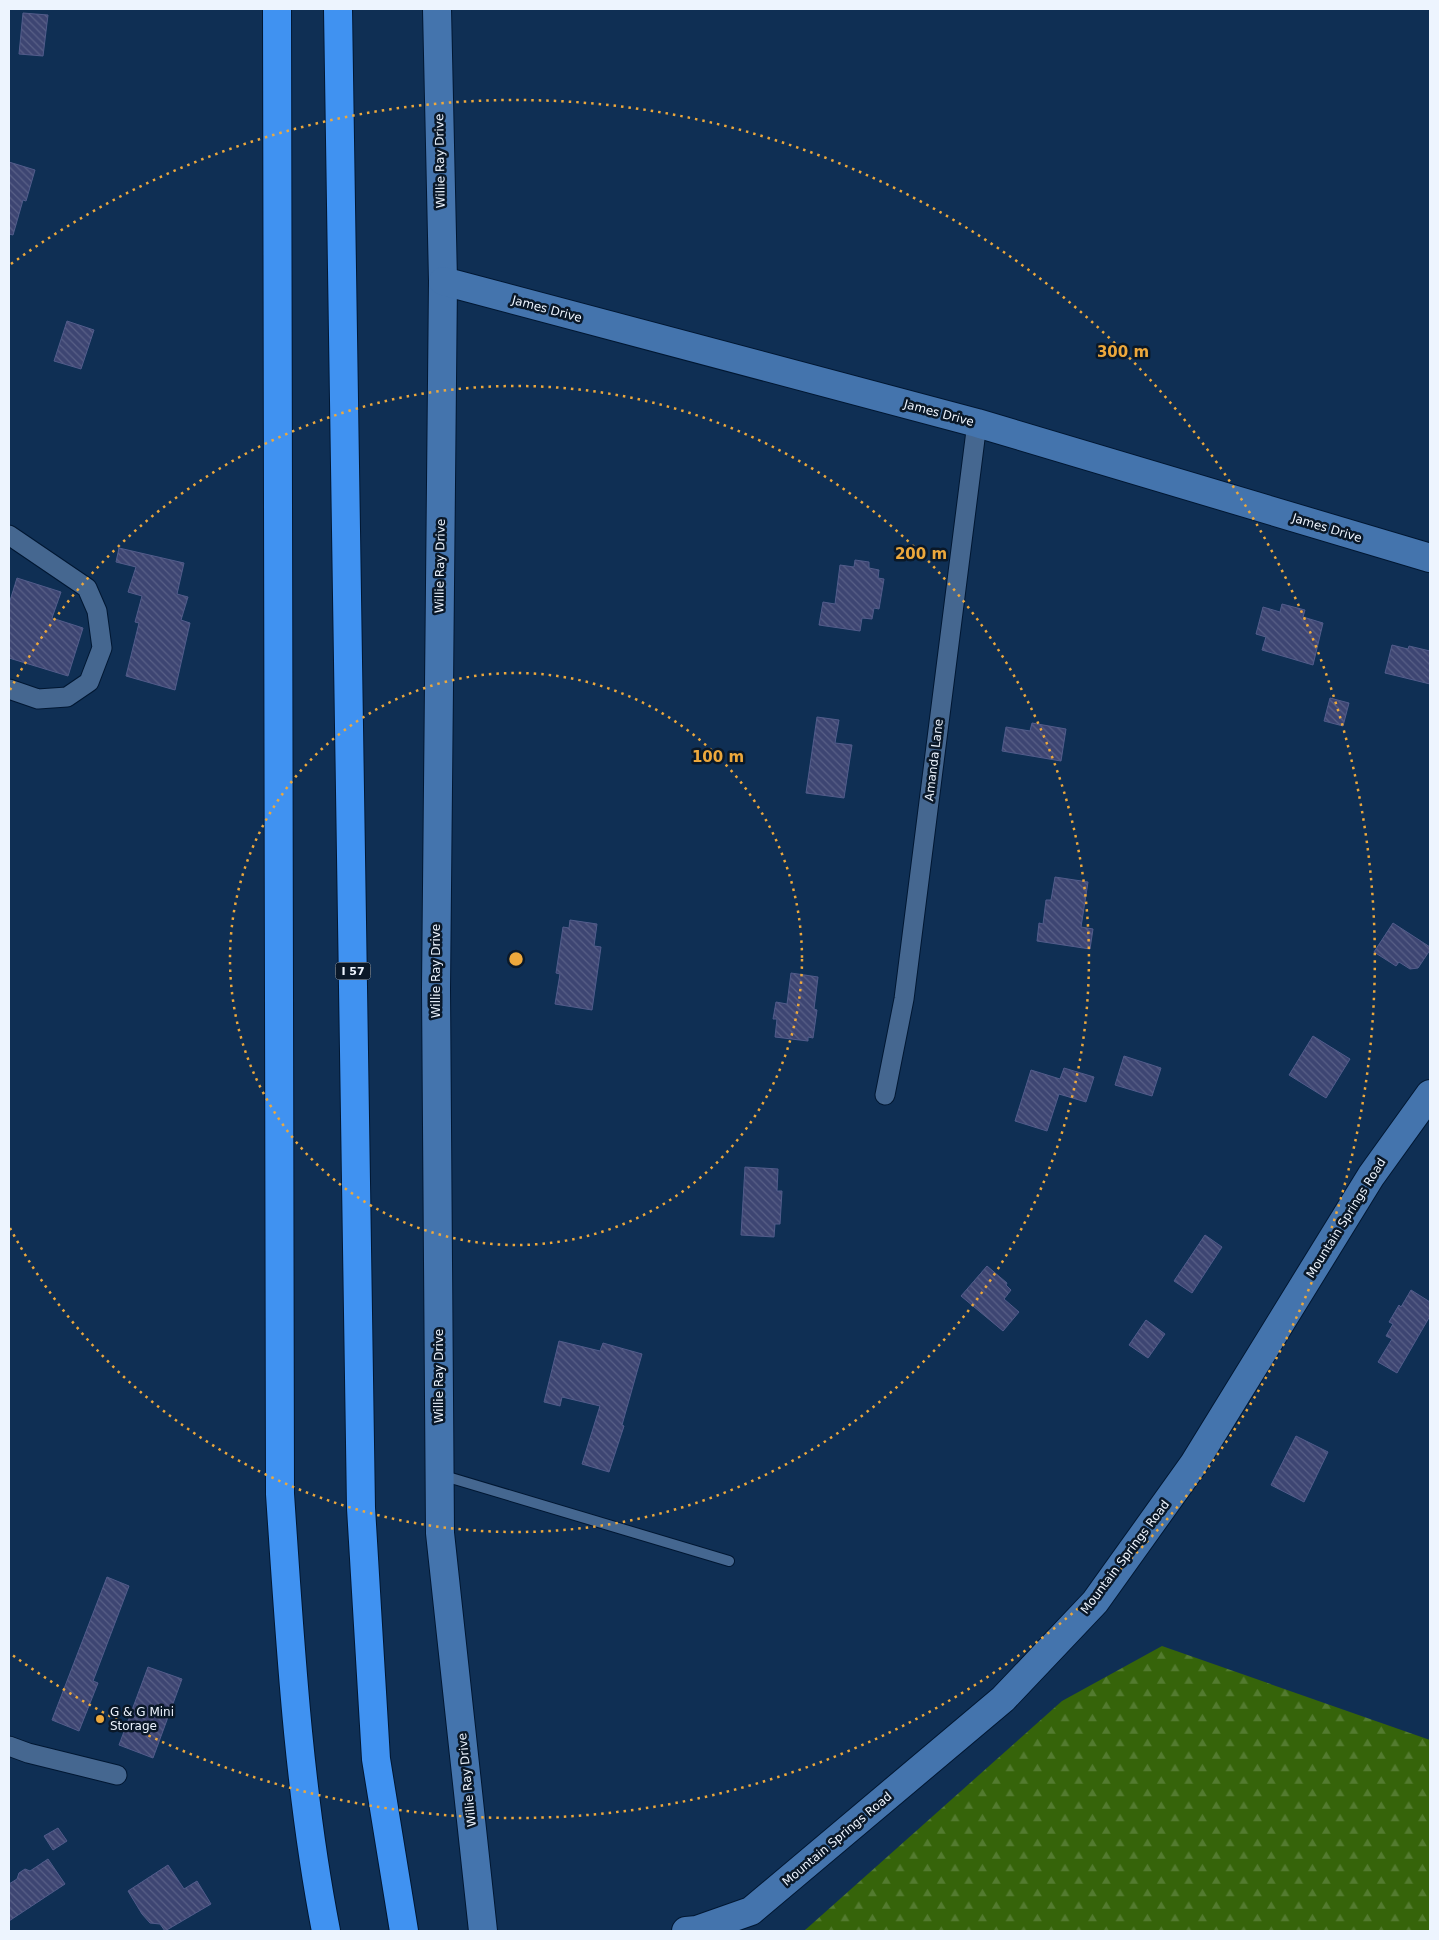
<svg xmlns="http://www.w3.org/2000/svg" width="1439" height="1940" viewBox="0 0 1439 1940" font-family="'DejaVu Sans',sans-serif">
<style>
.forest{fill:url(#forest-firs)}
.building{fill:url(#building-back-hatch);stroke:#525c8b}
.lines{fill:none;stroke-linecap:round;stroke-linejoin:round}
.lane-casing{stroke:#011732;stroke-width:12}
.street-casing{stroke:#011732;stroke-width:21}
.secondary-casing{stroke:#011732;stroke-width:30}
.highway-casing{stroke:#011732;stroke-width:30}
.lane{stroke:#456790;stroke-width:10}
.street{stroke:#456790;stroke-width:19}
.secondary{stroke:#4474ad;stroke-width:28}
.highway{stroke:#4092f1;stroke-width:28}
.ring{fill:none;stroke:#eda83c;stroke-width:2.5;stroke-dasharray:2.5 5}
.poi-dot{fill:#eda83c;stroke:#0a1828;stroke-width:2}
.labels{text-anchor:middle;dominant-baseline:central;stroke-width:5;stroke-linejoin:round;paint-order:stroke}
.shield{fill:#0a1828;stroke:#a9b2be;stroke-width:1}
.shield-label{font-size:11px;font-weight:bold;fill:#edf4fe}
.street-label{font-size:12px;fill:#edf4fe;stroke:#0a1828}
.poi-label{font-size:12px;fill:#edf4fe;stroke:#0a1828;text-anchor:start}
.centre{fill:#eda83c;stroke:#0a1828;stroke-width:2.5}
.ring-label{font-size:15px;text-anchor:middle;font-weight:bold;fill:#eda83c;stroke:#0a1828;stroke-width:5;stroke-linejoin:round;paint-order:stroke}
</style>
<defs>
<pattern id="forest-firs" width="22" height="20" patternUnits="userSpaceOnUse" patternTransform="scale(1.25)"><rect width="22" height="20" fill="#36640a"/><path d="M5 1l3.5 6h-7zM16 11l3.5 6h-7z" fill="#537b2f"/></pattern>
<pattern id="building-back-hatch" width="6" height="6" patternUnits="userSpaceOnUse" patternTransform="scale(1.25)"><rect width="6" height="6" fill="#3d4572"/><path d="M-1 5l2 2M0 0l6 6M5-1l2 2" fill="none" stroke="#596087"/></pattern>
</defs>
<rect width="100%" height="100%" fill="#0f2f54"/>
<polygon class="forest" points="1162,1646 1430,1740 1430,1931 804,1931 1062,1701"/>
<g class="building">
<polygon points="23,13 48,15 43,56 19,54"/>
<polygon points="9,162 35,170 26,201 23,200 13,235 9,234"/>
<polygon points="67,321 94,330 81,369 54,361"/>
<polygon points="119,548 184,563 177,594 188,597 181,620 190,623 175,690 126,676 139,623 135,622 142,596 128,592 136,567 116,562"/>
<polygon points="855,560 869,562 869,568 879,570 878,578 884,579 879,609 874,608 872,619 862,618 860,631 819,625 823,602 835,604 840,565 854,567"/>
<polygon points="17,578 61,592 52,618 83,628 68,676 9,658 9,604"/>
<polygon points="1282,604 1305,610 1303,617 1323,623 1313,665 1262,650 1266,637 1256,634 1263,607 1280,612"/>
<polygon points="1392,645 1408,649 1409,646 1430,651 1430,684 1385,673"/>
<polygon points="1330,698 1349,703 1343,726 1324,721"/>
<polygon points="817,717 839,720 835,743 852,745 844,798 806,793"/>
<polygon points="1032,723 1066,729 1061,761 1002,751 1006,727 1030,731"/>
<polygon points="1055,877 1088,882 1081,927 1093,929 1090,949 1037,941 1039,923 1043,924 1046,900 1051,900"/>
<polygon points="570,920 597,924 594,946 601,947 592,1010 555,1004 560,974 556,973 563,927 569,928"/>
<polygon points="1393,923 1430,947 1430,950 1418,968 1410,969 1399,962 1396,966 1374,952"/>
<polygon points="791,973 818,977 814,1009 817,1010 813,1038 808,1037 808,1041 775,1037 777,1019 773,1019 776,1002 787,1004"/>
<polygon points="1313,1036 1350,1059 1326,1098 1289,1075"/>
<polygon points="1124,1056 1161,1068 1152,1096 1115,1085"/>
<polygon points="1064,1068 1094,1077 1086,1102 1059,1094 1047,1131 1015,1121 1031,1070 1060,1079"/>
<polygon points="745,1167 778,1169 777,1191 782,1191 780,1224 775,1224 774,1237 741,1235"/>
<polygon points="1205,1235 1222,1247 1192,1293 1174,1281"/>
<polygon points="987,1266 1007,1283 1006,1285 1011,1290 1004,1299 1019,1312 1003,1331 961,1296"/>
<polygon points="1411,1290 1430,1302 1430,1316 1397,1373 1378,1362 1392,1339 1386,1336 1393,1324 1389,1322 1399,1305 1401,1307"/>
<polygon points="1146,1320 1165,1334 1148,1358 1129,1345"/>
<polygon points="559,1341 600,1351 603,1343 642,1354 622,1425 624,1426 609,1472 582,1464 600,1406 562,1397 560,1406 544,1402"/>
<polygon points="1296,1436 1328,1452 1304,1502 1271,1485"/>
<polygon points="107,1577 129,1586 93,1681 98,1683 79,1731 52,1720"/>
<polygon points="148,1667 182,1679 153,1758 119,1745"/>
<polygon points="58,1828 67,1841 53,1850 44,1836"/>
<polygon points="48,1859 65,1884 9,1921 9,1884 17,1879 19,1873 25,1869 30,1871"/>
<polygon points="168,1865 184,1889 197,1881 211,1904 165,1931 160,1924 150,1923 142,1914 128,1891"/>
</g>
<g class="lines">
<g class="lane-casing">
<polyline id="lane" points="441,1475 729,1561"/>
</g>
<g class="street-casing">
<g id="street">
<polyline points="9,535 87,588 97,611 102,648 89,682 67,697 38,699 9,689"/>
<polyline points="885,1095 904,999 977,423"/>
<polyline points="9,1746 28,1753 117,1775"/>
</g>
</g>
<g class="secondary-casing">
<g id="secondary">
<polyline points="437,9 443,281 436,989 440,1533 483,1931"/>
<polyline points="443,281 977,423 1430,558"/>
<polyline points="686,1931 697,1930 751,1911 1003,1699 1095,1602 1193,1465 1371,1176 1430,1094"/>
</g>
</g>
<g class="highway-casing">
<g id="highway">
<path d="M277,9L280,1494C290,1640 298,1787 326,1931"/>
<polyline points="338,9 361,1508 376,1759 404,1931"/>
</g>
</g>
<use href="#lane" class="lane"/>
<use href="#street" class="street"/>
<use href="#secondary" class="secondary"/>
<use href="#highway" class="highway"/>
</g>
<g class="ring">
<circle cx="516" cy="959" r="286"/>
<path d="M10 690A573 573 0 1 1 10 1228"/>
<path d="M11 264A859 859 0 1 1 11 1654"/>
</g>
<circle class="poi-dot" cx="100" cy="1719" r="5"/>
<g class="labels">
<rect class="shield" x="335.5" y="962.5" width="35" height="17" rx="4"/>
<g class="shield-label">
<text x="353" y="971">I 57</text>
</g>
<g class="street-label">
<text transform="translate(440 161) rotate(-91)">Willie Ray Drive</text>
<text transform="translate(547 309) rotate(15)">James Drive</text>
<text transform="translate(939 413) rotate(15)">James Drive</text>
<text transform="translate(1327 528) rotate(17)">James Drive</text>
<text transform="translate(440 566) rotate(-89)">Willie Ray Drive</text>
<text transform="translate(934 760) rotate(-83)">Amanda Lane</text>
<text transform="translate(436 971) rotate(-90)">Willie Ray Drive</text>
<text transform="translate(1346 1218) rotate(-58)">Mountain Springs Road</text>
<text transform="translate(439 1376) rotate(-90)">Willie Ray Drive</text>
<text transform="translate(1125 1557) rotate(-53)">Mountain Springs Road</text>
<text transform="translate(467 1780) rotate(-96)">Willie Ray Drive</text>
<text transform="translate(837 1839) rotate(-40)">Mountain Springs Road</text>
</g>
<g class="poi-label">
<text x="110" y="1712">G &amp; G Mini<tspan x="110" dy="14">Storage</tspan></text>
</g>
</g>
<circle cx="516" cy="959" r="8" class="centre"/>
<g class="ring-label">
<text x="1123" y="357">300 m</text>
<text x="921" y="559">200 m</text>
<text x="718" y="762">100 m</text>
</g>
<rect width="1439" height="1940" fill="none" stroke="#edf4fe" stroke-width="20"/>
</svg>
